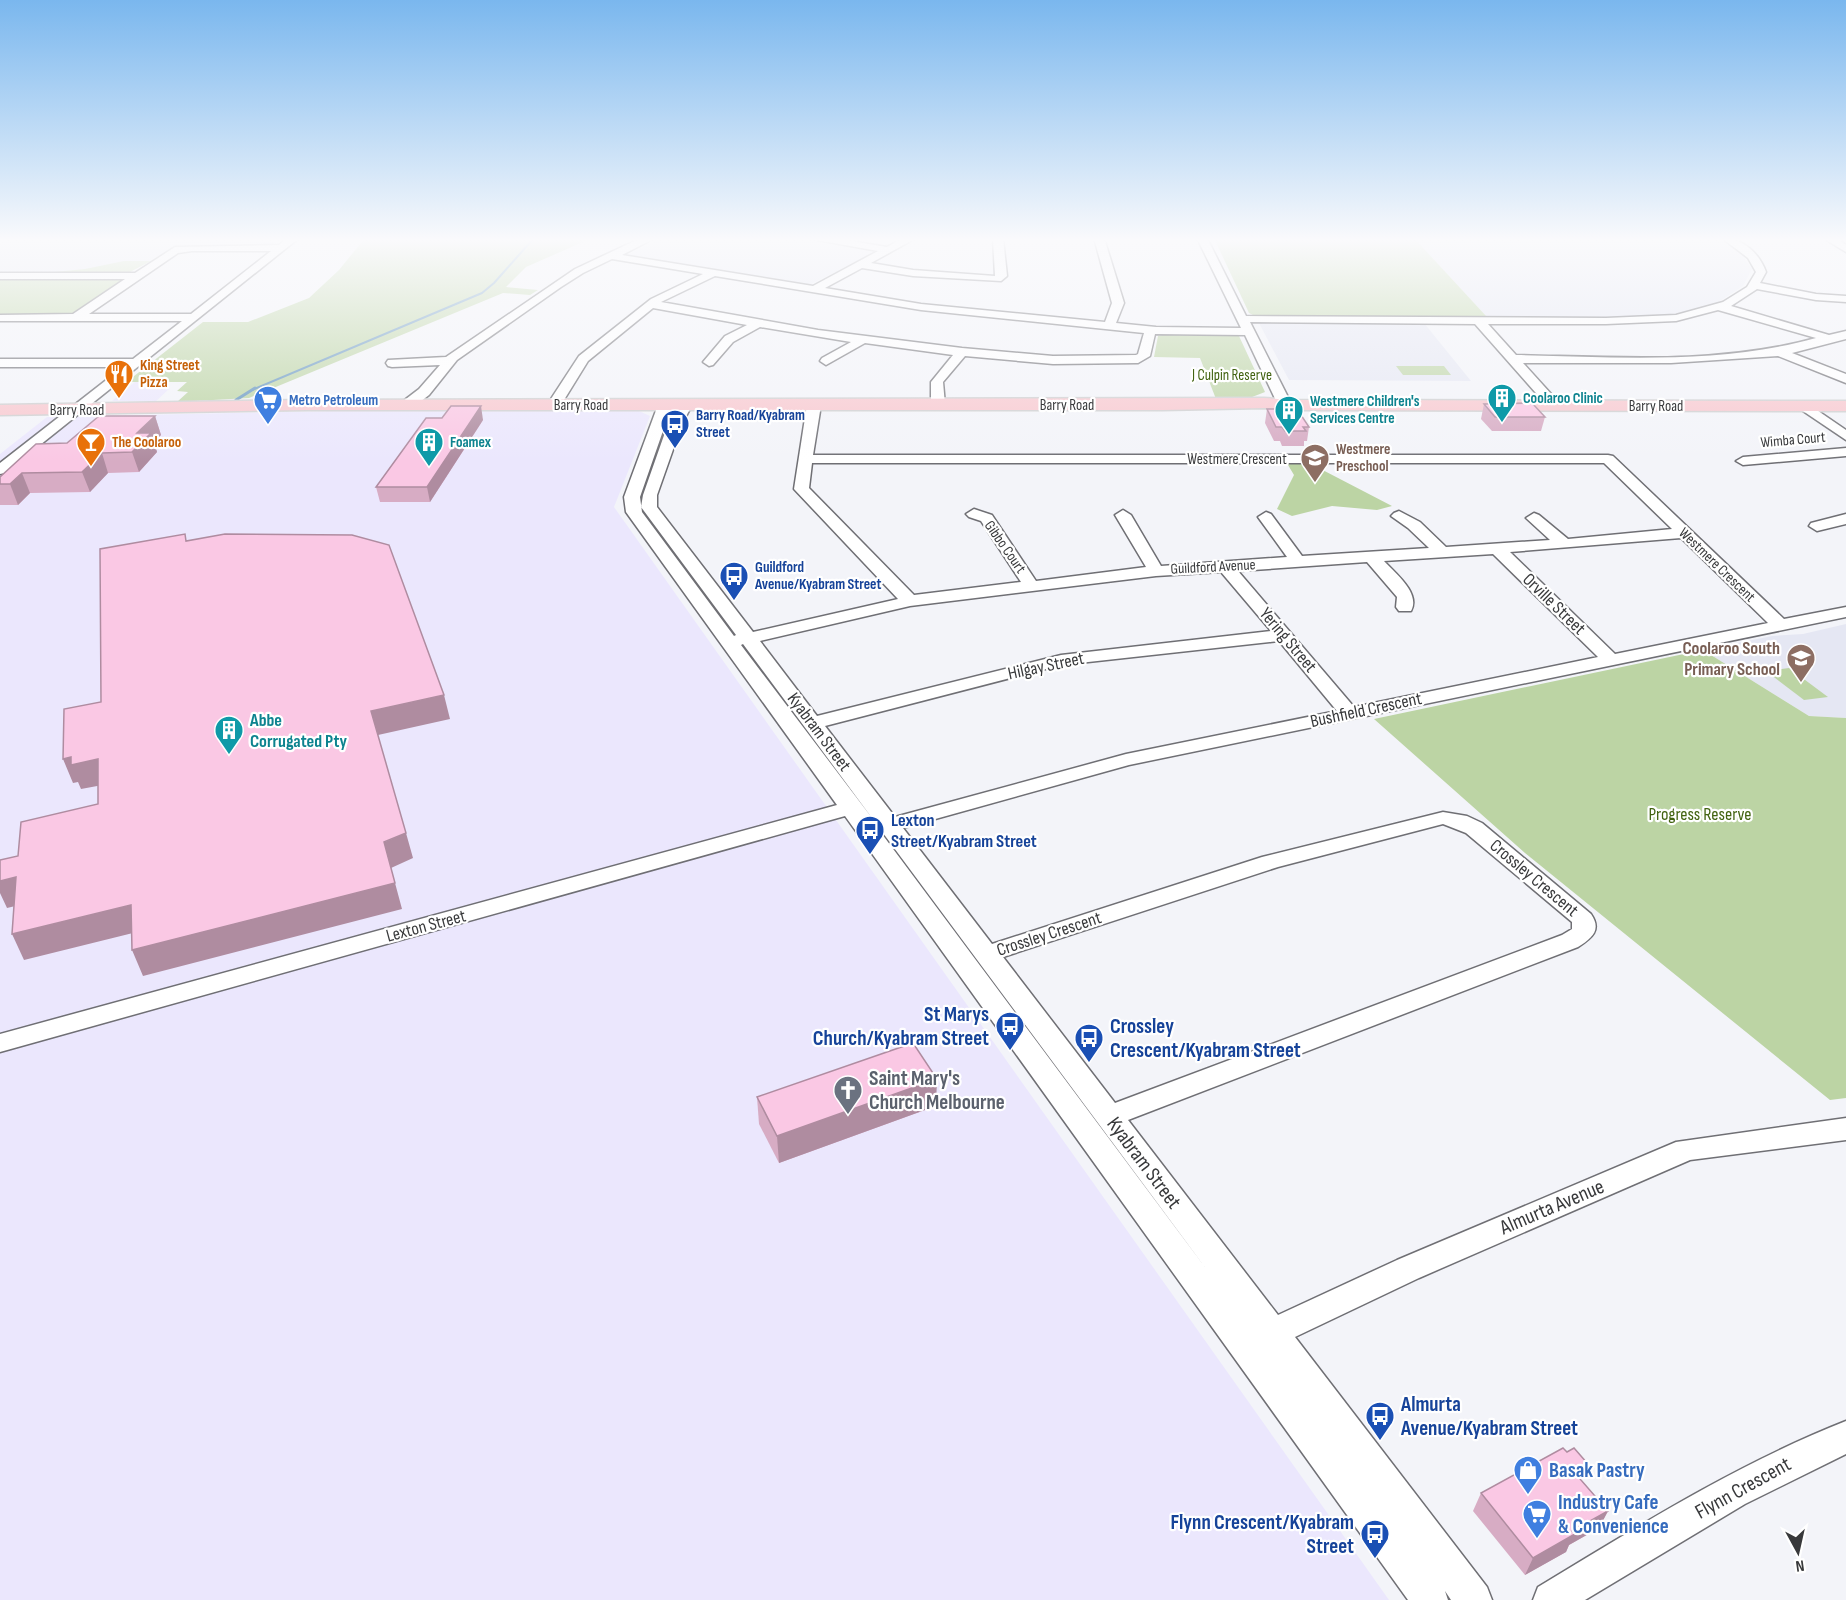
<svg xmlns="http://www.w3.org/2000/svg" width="1846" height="1600" viewBox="0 0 1846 1600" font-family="'Sofia Sans Condensed',sans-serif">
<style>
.commercial{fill:#ebe7fd}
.built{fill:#e5e7f3}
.green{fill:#bcd4a4}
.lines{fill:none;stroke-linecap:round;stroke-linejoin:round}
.stream-far1{stroke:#6394bf;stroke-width:2}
.stream{stroke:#6394bf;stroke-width:3}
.minor-casing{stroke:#6f6f74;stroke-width:3}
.major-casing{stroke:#cfcfd0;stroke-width:3}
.minor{fill:#fff;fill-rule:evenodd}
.major{fill:#f8c8cf;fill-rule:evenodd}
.wall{fill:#d7acc4}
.shaded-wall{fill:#af8ca0}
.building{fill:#fac8e4;stroke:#af8ca0;stroke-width:1.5}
.labels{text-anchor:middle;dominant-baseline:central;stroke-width:4.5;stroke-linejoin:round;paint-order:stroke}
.far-food-label{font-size:15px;font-weight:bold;fill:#c56008;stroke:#fff;text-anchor:start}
.far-park-label{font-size:15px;fill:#426311;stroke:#fff}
.far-culture-label{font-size:15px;font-weight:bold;fill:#0d838f;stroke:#fff;text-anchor:start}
.far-shop-label{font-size:15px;font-weight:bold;fill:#366cbe;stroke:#fff;text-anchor:start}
.far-street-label{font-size:15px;fill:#38393b;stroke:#fff}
.far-transit-label{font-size:15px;font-weight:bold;fill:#164399;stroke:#fff;text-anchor:start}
.far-education-label{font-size:15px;font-weight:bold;fill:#785e54;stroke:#fff;text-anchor:start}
.street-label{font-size:18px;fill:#38393b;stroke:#fff}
.education-label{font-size:18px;font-weight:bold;fill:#785e54;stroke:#fff;text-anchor:end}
.culture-label{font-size:18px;font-weight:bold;fill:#0d838f;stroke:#fff;text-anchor:start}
.park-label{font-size:18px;fill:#426311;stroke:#fff}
.transit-label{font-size:18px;font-weight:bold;fill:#164399;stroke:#fff;text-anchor:start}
.near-transit-label{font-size:21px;font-weight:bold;fill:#164399;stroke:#fff;text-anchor:end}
.near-worship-label{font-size:21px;font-weight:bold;fill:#5b616d;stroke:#fff;text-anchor:start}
.near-street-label{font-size:21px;fill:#38393b;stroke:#fff}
.near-shop-label{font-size:21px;font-weight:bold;fill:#366cbe;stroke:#fff;text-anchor:start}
</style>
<rect width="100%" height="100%" fill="#f3f4f9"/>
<g class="commercial">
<polygon points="135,382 168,382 160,389 169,389 156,401 112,401"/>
<polygon points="328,411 639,411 650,416 614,507 1389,1600 0,1600 0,454 47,417"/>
</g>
<g class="built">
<polygon points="8,238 283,238 270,246 193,246 172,248 128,273 0,273 0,243"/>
<polygon points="662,238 793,238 876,252 807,286 627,255"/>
<polygon points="1414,238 1719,238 1739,251 1752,269 1743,286 1717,303 1670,316 1608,318 1487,317"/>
<polygon points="1262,322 1424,323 1471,381 1289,380 1259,323"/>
<polygon points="1846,624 1846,718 1809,716 1703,650 1772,636 1803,634"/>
</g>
<g class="green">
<polygon points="365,238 592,238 526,267 506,287 538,290 530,295 503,293 249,398 177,402 188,392 177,391 187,382 133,382 129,380 203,322 248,322 309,298 339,270"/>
<polygon points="1214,238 1414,238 1487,317 1255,316 1249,313"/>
<polygon points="124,261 151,261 128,273 45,273 85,269"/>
<polygon points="0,279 120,279 122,280 71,314 0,315"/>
<polygon points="1163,335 1239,336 1265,392 1247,399 1216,399 1200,358 1154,357 1158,336"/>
<polygon points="1396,366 1444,366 1451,375 1403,375"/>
<polygon points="1285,460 1320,460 1322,463 1313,465 1392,506 1377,510 1332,506 1292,516 1277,509 1294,475"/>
<polygon points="1703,650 1809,716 1846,718 1846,1098 1830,1100 1525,853 1374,719"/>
<polygon points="1789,668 1828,697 1804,700 1766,671"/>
</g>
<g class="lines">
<polyline class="stream-far1" points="252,390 482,293 494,283 534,238"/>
<polyline class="stream" points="236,400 255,388"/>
<g class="minor-casing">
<g id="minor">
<path d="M287,238H299L5,473L0,474V463L123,367H0V359H133L182,321H0V315L73,314L125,279H0V273H135L175,247L279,245ZM192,251H271L191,314H89L178,253Z"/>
<path d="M641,238H655L622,255L813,286L878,251L806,238H833L887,247L903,238H916L871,263L913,270L995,276L993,238H1003L1007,276L1001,281L913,276L862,268L825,288L921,304L1105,322L1112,303L1094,238H1104L1124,303L1116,323L1156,327L1241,328L1197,238H1207L1246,316L1606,318L1676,315L1723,302L1747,287L1756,272L1748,258L1722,238C1743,238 1759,253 1766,272L1760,283L1816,294L1846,296V302L1816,300L1757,289L1731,306L1829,335L1846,331V339L1792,353L1846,374V383L1778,356L1671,363H1523L1562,406L1555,410L1550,409L1475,324L1250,322L1292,405L1290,408L1285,409L1278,405L1245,335L1155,334L1150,356L1138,363L1053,364L965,356L943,382L945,405L938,409L931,405V382L953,355L865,343L826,365L820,361L822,358L851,342L760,327L733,342L713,365L709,366L703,362L725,336L747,325L653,308L588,361L559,408H549L547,405L579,356L651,299L703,274L612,259L583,273L561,287L457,360L429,395L412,408H402L400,405L402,402L419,389L440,365L392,367L388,366L386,363L388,360L446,357L575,269ZM715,276L921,310L1144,333L1138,354L1136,355L1053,356L962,348L818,330L661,302ZM1718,310L1816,338C1719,365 1615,357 1516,355L1488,324H1606L1676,321Z"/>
<polygon points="1823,238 1836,238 1846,245 1846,252"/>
<path d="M665,401L672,405L640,497L642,512L734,636L736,635L641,507L643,495L668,424L680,402L685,401L692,405L682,424L657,495V507L753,632L898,599L794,489L807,405L814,401L821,405L813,455H1608L1613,456L1784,619L1846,607V617L1129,765L903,828L992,944L1262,857L1443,812L1467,816L1482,823L1591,914C1602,930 1592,938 1578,947L1128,1120L1278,1315L1397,1260L1676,1142L1846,1118V1140L1690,1160L1419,1278L1295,1337L1487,1587L1492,1600H1451L1445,1591L1448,1600H1408L845,816L0,1052V1034L837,805L626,512L624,497L658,405ZM812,463H1604L1672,529L1568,539L1539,515L1534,513L1526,518L1550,540L1446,547L1420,522L1399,511L1394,513L1391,516L1408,528L1429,548L1302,556L1271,514L1266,512L1258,517L1287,557L1161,566L1131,515L1123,510L1115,515L1146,567L1036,581L992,515L974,509L966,514L969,517L981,521L1021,582L914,595L809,488ZM1681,538L1768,623L1615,654L1510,552ZM1493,554L1598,657L1354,707L1238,571L1367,562L1397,597L1396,607L1399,611H1411C1421,593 1395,573 1384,561ZM1221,572L1271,631L1061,655L817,716L760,641L910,606L1156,576ZM1279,641L1337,711L1126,754L895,817L825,726L1061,665ZM743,644L875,822L741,645ZM1443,824L1466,833L1572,922V929L1562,935L1115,1103L1003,957L1278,867ZM883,833L1210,1274L882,834Z"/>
<polygon points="1805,402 1846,430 1846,440 1800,409 1798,406"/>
<polygon points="1846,448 1846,456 1743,465 1736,461 1743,457"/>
<polygon points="1846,514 1846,524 1817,531 1809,526 1811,523"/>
<path d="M1846,1421V1454L1745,1504L1585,1600H1533L1538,1587C1637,1527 1737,1464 1846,1421Z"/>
</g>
</g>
<g class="major-casing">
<polygon id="major" points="1264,398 1294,400 1846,401 1846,411 1294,410 1264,408 1162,410 307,410 0,415 0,405 307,400"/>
</g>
<use href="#minor" class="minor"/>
<use href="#major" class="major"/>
</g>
<g class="wall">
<polygon points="1484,404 1545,417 1541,431 1492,431 1481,419"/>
<polygon points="1267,409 1309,427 1307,441 1304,441 1304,446 1282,446 1280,441 1274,441 1265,423"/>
<polygon points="155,416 161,435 154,442 157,452 139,472 108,473 90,492 30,493 18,505 0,505 0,477 67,443"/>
<polygon points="483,420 430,502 380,502 376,487"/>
<polygon points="757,1097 936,1106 779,1163 759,1124"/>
<polygon points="1567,1452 1588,1464 1580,1479 1608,1511 1599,1528 1569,1545 1566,1552 1525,1575 1473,1511 1481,1493"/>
</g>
<g class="shaded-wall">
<polygon points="481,406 483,420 430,502 427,487"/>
<polygon points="155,416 161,435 154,442 157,452 139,472 132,452 137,433"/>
<polygon points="102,453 108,473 90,492 82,472"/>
<polygon points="22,473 30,493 18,505 10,484"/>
<polygon points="444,695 450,719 378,735 371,711"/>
<polygon points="71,757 98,759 108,784 81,789 78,782 73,783 63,759"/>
<polygon points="406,833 413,858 391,868 402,909 143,976 132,950"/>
<polygon points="16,877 28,903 7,908 0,893 0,881"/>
<polygon points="131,905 141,931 24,960 12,934"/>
<polygon points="937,1079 936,1106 779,1163 777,1136"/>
<polygon points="1588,1464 1579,1482 1574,1472"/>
<polygon points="1608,1511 1599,1528 1569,1545 1566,1552 1525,1575 1533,1558 1572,1531"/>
</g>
<g class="building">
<polygon points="1532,403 1545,417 1495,417 1484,404"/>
<polygon points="451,406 481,406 427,487 376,487 426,418 442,418"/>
<polygon points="1267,409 1297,409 1309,427 1303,427 1306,431 1285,431 1282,427 1276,427"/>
<polygon points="99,416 155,416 137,433 151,433 132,452 102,453 82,472 22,473 10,484 0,484 0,477 36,444 67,443"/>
<polygon points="185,534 186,541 225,534 352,535 389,545 444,695 371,711 406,833 384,842 395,883 132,950 131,905 12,934 16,877 0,881 0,860 18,856 21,822 98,804 98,759 71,765 71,757 63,759 64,709 101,702 100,549"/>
<polygon points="913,1043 937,1079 777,1136 757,1097"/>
<polygon points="1563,1448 1567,1452 1574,1448 1588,1464 1574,1472 1608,1511 1572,1531 1575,1534 1533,1558 1481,1493"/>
</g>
<linearGradient id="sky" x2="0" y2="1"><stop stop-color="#7ab7ee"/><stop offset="0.52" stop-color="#fafafc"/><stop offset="1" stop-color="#fafafc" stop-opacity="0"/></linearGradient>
<rect width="1846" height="462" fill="url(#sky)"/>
<defs>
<g id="restaurant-pin" transform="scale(1.5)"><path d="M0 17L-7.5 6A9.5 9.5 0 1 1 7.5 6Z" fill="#e8710a" stroke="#fff"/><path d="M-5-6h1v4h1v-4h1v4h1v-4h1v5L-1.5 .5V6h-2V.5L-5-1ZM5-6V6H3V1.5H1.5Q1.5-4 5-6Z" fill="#fff"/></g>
<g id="building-pin" transform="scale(1.5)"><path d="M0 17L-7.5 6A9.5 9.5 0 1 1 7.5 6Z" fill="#0f9aa8" stroke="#fff"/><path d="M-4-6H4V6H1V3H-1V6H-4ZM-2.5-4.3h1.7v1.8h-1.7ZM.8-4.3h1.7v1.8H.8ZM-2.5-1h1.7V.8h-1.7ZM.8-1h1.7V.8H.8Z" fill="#fff"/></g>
<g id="supermarket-pin" transform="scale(1.5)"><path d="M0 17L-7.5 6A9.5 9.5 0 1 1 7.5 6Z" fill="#3f7fe0" stroke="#fff"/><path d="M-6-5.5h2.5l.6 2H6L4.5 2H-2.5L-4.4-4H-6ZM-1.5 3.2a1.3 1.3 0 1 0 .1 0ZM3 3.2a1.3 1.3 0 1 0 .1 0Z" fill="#fff"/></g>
<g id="bus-pin" transform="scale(1.5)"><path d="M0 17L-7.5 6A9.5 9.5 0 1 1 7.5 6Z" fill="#1a4fb4" stroke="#fff"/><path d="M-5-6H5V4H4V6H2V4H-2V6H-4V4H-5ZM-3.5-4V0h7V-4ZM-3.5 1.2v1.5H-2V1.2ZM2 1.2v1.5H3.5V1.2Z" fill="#fff"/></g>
<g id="bar-pin" transform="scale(1.5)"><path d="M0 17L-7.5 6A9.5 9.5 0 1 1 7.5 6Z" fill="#e8710a" stroke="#fff"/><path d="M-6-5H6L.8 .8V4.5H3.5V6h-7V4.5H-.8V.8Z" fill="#fff"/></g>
<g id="school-pin" transform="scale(1.5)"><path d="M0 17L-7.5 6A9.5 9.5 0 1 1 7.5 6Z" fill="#8d6e63" stroke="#fff"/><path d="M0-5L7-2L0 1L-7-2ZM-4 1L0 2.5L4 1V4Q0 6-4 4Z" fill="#fff"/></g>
<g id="church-pin" transform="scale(1.5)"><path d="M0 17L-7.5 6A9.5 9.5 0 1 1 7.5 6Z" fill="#6b7280" stroke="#fff"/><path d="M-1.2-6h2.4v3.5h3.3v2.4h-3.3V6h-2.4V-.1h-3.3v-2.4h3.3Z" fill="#fff"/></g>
<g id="shop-pin" transform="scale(1.5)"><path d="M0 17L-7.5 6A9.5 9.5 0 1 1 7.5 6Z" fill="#3f7fe0" stroke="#fff"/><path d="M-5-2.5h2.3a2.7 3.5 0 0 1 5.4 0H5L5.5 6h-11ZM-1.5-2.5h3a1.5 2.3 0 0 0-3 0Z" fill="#fff"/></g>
</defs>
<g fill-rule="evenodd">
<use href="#restaurant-pin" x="119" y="374"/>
<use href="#building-pin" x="1502" y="398"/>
<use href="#supermarket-pin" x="268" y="400"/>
<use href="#building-pin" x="1289" y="410"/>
<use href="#bus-pin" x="675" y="424"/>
<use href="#bar-pin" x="91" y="442"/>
<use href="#building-pin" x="429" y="442"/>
<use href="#school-pin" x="1315" y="458"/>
<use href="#bus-pin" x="734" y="576"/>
<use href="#school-pin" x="1801" y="658"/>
<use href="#building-pin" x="229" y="730"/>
<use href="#bus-pin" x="870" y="830"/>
<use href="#bus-pin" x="1010" y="1026"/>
<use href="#bus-pin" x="1089" y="1038"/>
<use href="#church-pin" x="848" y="1090"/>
<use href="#bus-pin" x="1380" y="1416"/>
<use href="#shop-pin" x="1528" y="1470"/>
<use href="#supermarket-pin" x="1537" y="1514"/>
<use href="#bus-pin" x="1375" y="1534"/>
</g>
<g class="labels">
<g class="far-food-label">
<text x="140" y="365">King Street<tspan x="140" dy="17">Pizza</tspan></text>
<text x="112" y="442">The Coolaroo</text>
</g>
<g class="far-park-label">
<text x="1232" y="375">J Culpin Reserve</text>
</g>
<g class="far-culture-label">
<text x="1523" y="398">Coolaroo Clinic</text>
<text x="1310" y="401">Westmere Children's<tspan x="1310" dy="17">Services Centre</tspan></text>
<text x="450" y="442">Foamex</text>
</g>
<g class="far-shop-label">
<text x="289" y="400">Metro Petroleum</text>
</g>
<g class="far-street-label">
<text x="581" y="405">Barry Road</text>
<text x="1067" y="405">Barry Road</text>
<text x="1656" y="406">Barry Road</text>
<text x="77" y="410">Barry Road</text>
<text transform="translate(1793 440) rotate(-5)">Wimba Court</text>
<text x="1237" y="459">Westmere Crescent</text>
<text transform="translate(1005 547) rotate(55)">Gibbo Court</text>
<text transform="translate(1717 565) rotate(44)">Westmere Crescent</text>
<text transform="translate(1213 567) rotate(-3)">Guildford Avenue</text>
</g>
<g class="far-transit-label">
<text x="696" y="415">Barry Road/Kyabram<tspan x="696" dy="17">Street</tspan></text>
<text x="755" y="567">Guildford<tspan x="755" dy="17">Avenue/Kyabram Street</tspan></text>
</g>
<g class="far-education-label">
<text x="1336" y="449">Westmere<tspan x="1336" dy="17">Preschool</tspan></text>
</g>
<g class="street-label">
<text transform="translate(1554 604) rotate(44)">Orville Street</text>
<text transform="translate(1288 640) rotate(50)">Yering Street</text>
<text transform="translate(1046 666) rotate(-12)">Hilgay Street</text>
<text transform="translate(1366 710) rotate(-12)">Bushfield Crescent</text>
<text transform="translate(819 732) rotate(53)">Kyabram Street</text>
<text transform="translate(1534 878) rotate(40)">Crossley Crescent</text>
<text transform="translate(426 926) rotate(-15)">Lexton Street</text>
<text transform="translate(1049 934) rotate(-18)">Crossley Crescent</text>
</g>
<g class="education-label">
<text x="1780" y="648">Coolaroo South<tspan x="1780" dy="21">Primary School</tspan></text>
</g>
<g class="culture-label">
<text x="250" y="720">Abbe<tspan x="250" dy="21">Corrugated Pty</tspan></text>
</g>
<g class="park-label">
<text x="1700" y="814">Progress Reserve</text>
</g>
<g class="transit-label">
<text x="891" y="820">Lexton<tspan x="891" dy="21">Street/Kyabram Street</tspan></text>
</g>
<g class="near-transit-label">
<text x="989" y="1014">St Marys<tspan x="989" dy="24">Church/Kyabram Street</tspan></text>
<text x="1110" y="1026" text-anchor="start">Crossley<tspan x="1110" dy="24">Crescent/Kyabram Street</tspan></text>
<text x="1401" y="1404" text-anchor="start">Almurta<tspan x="1401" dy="24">Avenue/Kyabram Street</tspan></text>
<text x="1354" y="1522">Flynn Crescent/Kyabram<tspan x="1354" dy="24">Street</tspan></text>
</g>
<g class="near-worship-label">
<text x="869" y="1078">Saint Mary's<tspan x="869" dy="24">Church Melbourne</tspan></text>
</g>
<g class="near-street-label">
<text transform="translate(1144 1163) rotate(53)">Kyabram Street</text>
<text transform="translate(1552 1207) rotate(-23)">Almurta Avenue</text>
<text transform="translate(1743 1488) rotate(-29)">Flynn Crescent</text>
</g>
<g class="near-shop-label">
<text x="1549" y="1470">Basak Pastry</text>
<text x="1558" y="1502">Industry Cafe<tspan x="1558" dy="24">&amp; Convenience</tspan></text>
</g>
</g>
<g transform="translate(1798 1552) rotate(172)" stroke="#ffffff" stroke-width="4.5" paint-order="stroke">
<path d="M0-4.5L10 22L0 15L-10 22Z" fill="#38393b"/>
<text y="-9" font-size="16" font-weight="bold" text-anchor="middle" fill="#38393b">N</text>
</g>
</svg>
